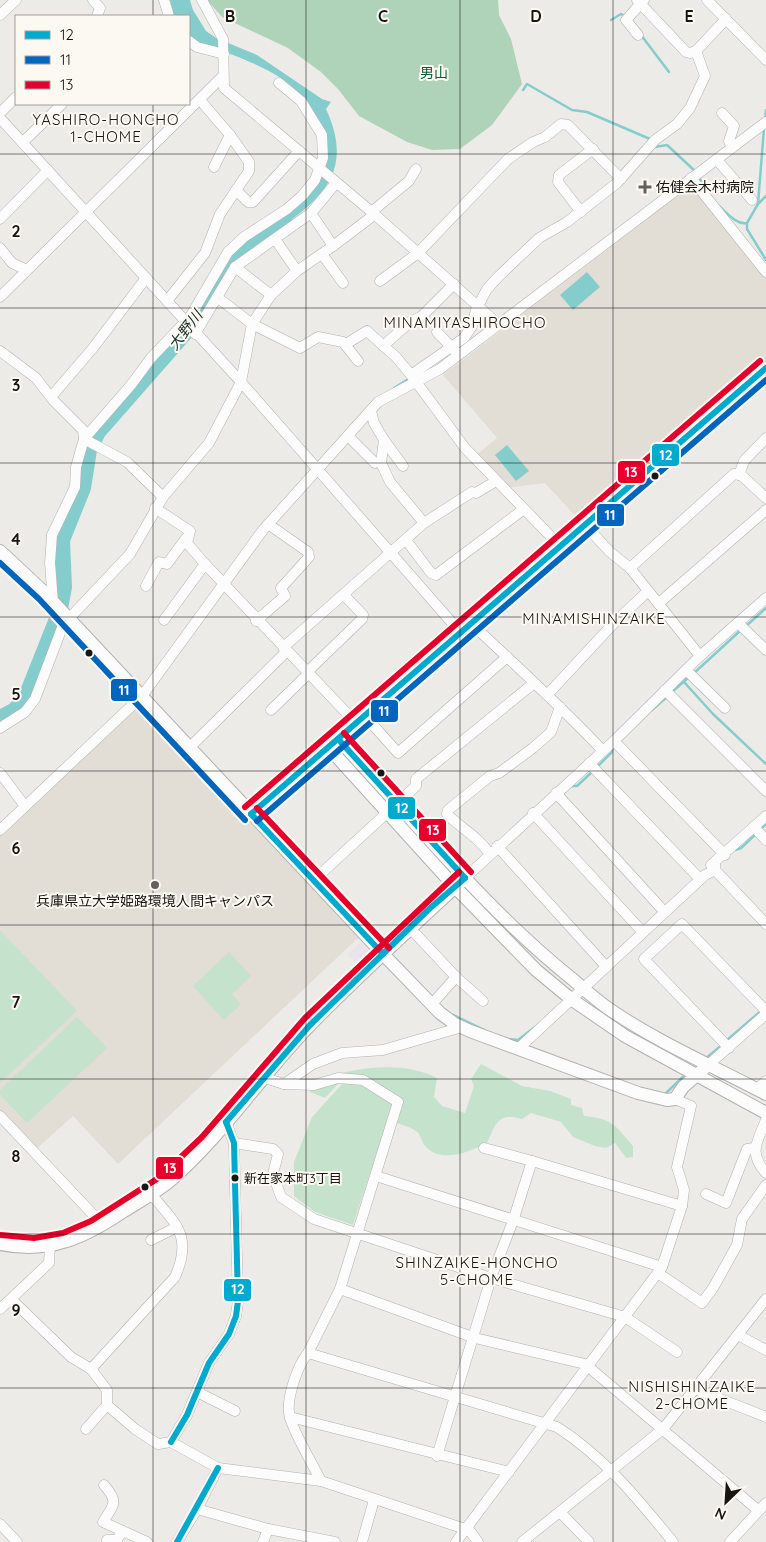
<svg xmlns="http://www.w3.org/2000/svg" width="766" height="1542" viewBox="0 0 766 1542" font-family="Quicksand,'Noto Sans JP',sans-serif">
<style>
.industrial{fill:#ebe3ec}
.built{fill:#e2ddd5}
.green{fill:#c5e3cc}
.forest{fill:#aed3b9}
.water{fill:#85cdcd}
.lines{fill:none;stroke-linecap:round;stroke-linejoin:round}
.stream{stroke:#85cdcd;stroke-width:2.5}
.river{stroke:#85cdcd;stroke-width:16}
.minor-casing{stroke:#b2b1af;stroke-width:11}
.tertiary-casing{stroke:#b2b1af;stroke-width:14}
.minor{stroke:#fcfcfc;stroke-width:10}
.tertiary{stroke:#fcfcfc;stroke-width:12}
.bus-1-casing{stroke:#fcf9f3;stroke-width:10}
.bus-2-casing{stroke:#fcf9f3;stroke-width:10}
.bus-3-casing{stroke:#fcf9f3;stroke-width:10}
.bus-1{stroke:#00a9ce;stroke-width:6}
.bus-2{stroke:#0065bd;stroke-width:6}
.bus-3{stroke:#e4002b;stroke-width:6}
.grid{fill:none;stroke:#171614;stroke-width:1;stroke-opacity:0.55}
.poi-dot{fill:#62615e;stroke:#fcf9f3;stroke-width:2}
.bus-dot{fill:#171614;stroke:#fcf9f3;stroke-width:2}
.labels{text-anchor:middle;dominant-baseline:central;stroke-width:4;stroke-linejoin:round;paint-order:stroke}
.bus-label{font-size:13px;fill:#171614;stroke:#fcf9f3;text-anchor:start}
.park-label{font-size:14px;fill:#095c33;stroke:#fcf9f3}
.poi-label{font-size:14px;fill:#171614;stroke:#fcf9f3;text-anchor:start}
.neighbourhood-label{font-size:15px;letter-spacing:1px;fill:#171614;stroke:#fcf9f3}
.water-label{font-size:15px;font-style:italic;fill:#1a2d2d;stroke:#fcf9f3}
.grid-label{font-size:16px;text-anchor:middle;font-weight:bold;fill:#171614;stroke:#fcf9f3;stroke-width:4;stroke-linejoin:round;paint-order:stroke}
.line-badge{stroke:#fcf9f3;stroke-width:2}
.badge-label{font-size:14px;text-anchor:middle;font-weight:bold;fill:#fff}
</style>
<rect width="100%" height="100%" fill="#edebe8"/>
<polygon class="industrial" points="361,942 371,952 358,965 347,954"/>
<g class="built">
<polygon points="690,186 766,276 766,362 579,520 545,483 507,488 475,456 497,438 443,375"/>
<polygon points="138,702 358,938 118,1164 73,1116 34,1151 0,1114 0,832"/>
</g>
<g class="green">
<polygon points="0,930 77,1011 0,1083"/>
<polygon points="229,952 251,976 232,994 241,1004 224,1020 193,986"/>
<polygon points="77,1017 107,1048 27,1123 0,1095 0,1090"/>
<path d="M481,1064L522,1086L550,1091L571,1099V1105L582,1108L584,1116C613,1119 615,1125 633,1146V1157L626,1158L615,1143L606,1148L595,1146L573,1137L561,1122L531,1113L522,1119C497,1112 496,1124 487,1143C469,1152 441,1164 425,1146C421,1142 421,1135 417,1132C412,1127 401,1125 395,1122L393,1103L353,1225L315,1212L294,1196V1162L312,1117L343,1083H339L325,1098L310,1092L314,1080C352,1069 400,1059 437,1078L434,1097L442,1106L465,1113L474,1086L471,1079Z"/>
</g>
<polygon class="forest" points="207,0 498,0 499,15 511,39 522,84 492,125 460,149 432,150 407,142 359,116 338,89 321,72 288,48 222,17"/>
<g class="water">
<path d="M170,0H190L193,10L206,31L216,38L257,55L322,99L331,102L326,109C356,174 319,201 270,235L263,231L301,203L328,159C319,139 311,115 300,96C283,69 222,52 193,40L189,36V16H174Z"/>
<polygon points="587,272 600,287 573,310 560,295"/>
<polygon points="507,445 529,471 516,481 495,455"/>
</g>
<g class="lines">
<g class="stream">
<polyline points="611,20 621,14 625,16"/>
<polyline points="641,35 669,72"/>
<polyline points="523,90 527,84 572,110 587,112 650,139"/>
<polyline points="765,120 766,110"/>
<polyline points="764,128 758,204 747,223 747,229 766,260"/>
<polyline points="655,147 667,145 695,171"/>
<polyline points="698,176 708,192"/>
<polyline points="759,203 766,196"/>
<path d="M719,206C727,213 736,225 747,223"/>
<polyline points="394,388 410,378"/>
<polyline points="745,627 766,608"/>
<polyline points="693,674 741,630"/>
<polyline points="684,682 713,714 766,764"/>
<polyline points="672,692 689,677"/>
<polyline points="652,710 668,696"/>
<polyline points="597,767 612,752 613,746"/>
<polyline points="570,786 577,786 593,771"/>
<polyline points="760,830 766,824"/>
<polyline points="735,850 741,848 756,834"/>
<polyline points="453,1015 484,1030"/>
<polyline points="508,1039 518,1040 535,1027"/>
<polyline points="726,1041 762,1010"/>
<polyline points="705,1059 722,1045"/>
<polyline points="665,1094 687,1073"/>
</g>
<polyline class="river" points="0,718 15,710 26,697 59,614 64,587 62,540 83,488 89,450 98,432 192,325 229,262 240,251 284,221"/>
<g class="minor-casing">
<g id="minor">
<polyline points="93,0 100,8 97,16"/>
<polyline points="164,0 169,16"/>
<polyline points="202,0 223,39 224,88 373,213 498,324"/>
<polyline points="637,0 686,52 690,53 696,51"/>
<polyline points="707,0 766,60"/>
<polyline points="0,15 16,0"/>
<polyline points="638,35 626,20 644,0"/>
<polyline points="189,41 197,47 224,54"/>
<polyline points="0,113 16,97"/>
<polyline points="722,113 734,126 729,141 732,148"/>
<polyline points="0,118 241,382 461,633"/>
<polyline points="23,142 62,104"/>
<polyline points="717,160 752,200"/>
<polyline points="214,167 230,135"/>
<polyline points="691,178 766,272"/>
<polyline points="236,190 248,202 253,202 299,151"/>
<polyline points="581,212 558,182 559,175 593,149"/>
<polyline points="311,213 333,246"/>
<polyline points="0,219 48,170"/>
<polyline points="275,239 297,271"/>
<polyline points="0,248 12,263 27,270"/>
<polyline points="322,254 343,283"/>
<polyline points="235,267 271,295"/>
<polyline points="380,281 418,253 508,159 533,142 545,137 561,124 568,125 621,179"/>
<polyline points="0,297 223,76"/>
<polyline points="217,297 252,324 300,348 318,337 343,342 358,361"/>
<polyline points="167,301 205,253 220,214 249,171 249,162 230,135 200,100"/>
<polyline points="437,332 456,352"/>
<polyline points="195,334 235,267 311,213 336,183"/>
<polyline points="346,344 367,331 396,357 411,375 465,448 560,546"/>
<polyline points="383,346 409,323 422,316 454,284"/>
<polyline points="0,351 36,378 53,400 83,430 84,439 127,462 163,497"/>
<polyline points="411,375 464,338 472,326 476,310 487,289 499,276 539,238 567,222 617,183 655,140 677,124 690,108 705,76 696,51 726,19"/>
<polyline points="51,397 93,348 146,278"/>
<polyline points="371,411 374,423 384,440 381,463 390,482 424,523"/>
<polyline points="348,436 375,463"/>
<polyline points="384,440 403,466"/>
<polyline points="739,475 744,461 766,438"/>
<polyline points="155,508 190,531 187,543 205,564 356,723"/>
<polyline points="585,525 610,552 630,568 700,656"/>
<polyline points="406,540 431,573 436,575 524,509"/>
<polyline points="630,568 734,474 741,475 766,498"/>
<polyline points="146,586 159,562 167,564 187,537"/>
<polyline points="53,602 50,563 52,535 75,487 76,467 84,439 131,385 151,358 190,317 228,252 244,237 287,209 302,196 315,180 323,158 322,135 301,101 279,83"/>
<polyline points="659,603 766,510"/>
<polyline points="164,620 205,564"/>
<polyline points="256,621 285,596 281,588 309,557 308,552 268,524"/>
<polyline points="738,623 766,650"/>
<path d="M472,624C516,666 561,706 603,751"/>
<polyline points="284,649 287,644 424,523 472,492 476,493 496,481"/>
<polyline points="686,670 725,708"/>
<polyline points="307,672 362,619 363,615 344,595"/>
<polyline points="665,690 766,791"/>
<polyline points="548,694 614,623 648,591"/>
<polyline points="271,710 308,674"/>
<polyline points="365,716 398,753 507,657"/>
<polyline points="0,728 25,712 35,699 63,625 130,554 163,497 209,443 241,382 252,324 271,295 297,271 333,246 370,218 375,209 409,181 416,169"/>
<polyline points="614,741 725,855"/>
<polyline points="189,748 286,652"/>
<polyline points="589,763 697,876"/>
<polyline points="0,773 25,806"/>
<polyline points="556,793 661,908"/>
<polyline points="533,813 639,928"/>
<polyline points="754,827 766,840"/>
<polyline points="0,830 142,696 263,530 378,402 440,369 766,122"/>
<polyline points="497,846 603,963"/>
<path d="M489,853C477,835 461,829 447,814L448,810L490,776L499,773L533,748L551,732L560,707"/>
<polyline points="711,865 766,816"/>
<polyline points="715,870 766,924"/>
<polyline points="465,878 614,741 700,656 766,598"/>
<polyline points="314,880 416,786 416,779 534,683"/>
<polyline points="410,928 456,977 432,1004"/>
<polyline points="456,977 483,1001"/>
<polyline points="729,1048 644,959 682,924 766,1011"/>
<polyline points="518,1049 705,875 715,870 715,863"/>
<polyline points="707,1066 766,1014"/>
<polyline points="265,1078 284,1084 313,1064 342,1053 383,1050 462,1027"/>
<path d="M284,1084L314,1085L338,1078L363,1080L398,1102L340,1289L308,1353C297,1366 285,1401 290,1418C297,1439 311,1461 321,1481"/>
<polyline points="757,1089 766,1081"/>
<polyline points="0,1116 103,1225"/>
<path d="M766,1120C757,1142 748,1153 766,1173"/>
<polyline points="234,1143 273,1149 278,1154 273,1174 281,1197 314,1219 491,1278 625,1317 677,1352"/>
<polyline points="484,1148 532,1161"/>
<polyline points="376,1176 662,1267"/>
<polyline points="706,1194 726,1203 747,1149 754,1148"/>
<polyline points="151,1240 177,1227"/>
<polyline points="658,1273 702,1303 713,1288 737,1245 742,1219 766,1185"/>
<polyline points="340,1289 475,1338 585,1364 759,1511"/>
<polyline points="11,1299 71,1357 91,1369 107,1390 107,1405 135,1429 158,1444 171,1442 187,1415 209,1363 229,1334 236,1316 238,1301 234,1143 226,1122"/>
<polyline points="0,1309 49,1263 50,1246"/>
<polyline points="738,1335 766,1350"/>
<path d="M308,1353L557,1427C604,1457 638,1499 673,1542"/>
<path d="M91,1369L175,1277C193,1236 176,1224 151,1194"/>
<polyline points="695,1389 766,1417"/>
<polyline points="197,1392 235,1411"/>
<polyline points="290,1417 509,1472"/>
<polyline points="86,1429 107,1405"/>
<polyline points="171,1442 218,1468 321,1481 465,1529"/>
<polyline points="437,1456 491,1278 513,1221 532,1161 682,1206"/>
<path d="M104,1485C119,1502 114,1504 103,1522L147,1542"/>
<polyline points="197,1509 268,1529 335,1542"/>
<polyline points="560,1512 589,1542"/>
<polyline points="0,1524 17,1542"/>
<polyline points="467,1527 478,1542"/>
<polyline points="107,1540 117,1540 122,1531"/>
<polyline points="177,1542 197,1509 218,1468"/>
<polyline points="263,1542 268,1529"/>
<polyline points="362,1542 374,1500"/>
<polyline points="456,1542 662,1267 682,1206 684,1190 677,1167 691,1106 675,1099"/>
<polyline points="522,1542 663,1429 766,1299"/>
<polyline points="730,1542 766,1503"/>
</g>
</g>
<g class="tertiary-casing">
<g id="tertiary">
<polyline points="0,551 45,593 383,954 440,1013 455,1024 470,1031 638,1093 667,1100 675,1099 683,1087 707,1066"/>
<path d="M338,739C414,820 484,908 571,978C583,988 596,1000 609,1009C659,1043 713,1066 766,1094"/>
<polyline points="328,747 455,887 536,970 571,999 625,1036 766,1113"/>
<polyline points="251,814 766,368"/>
<path d="M0,1244C50,1254 84,1238 124,1211C140,1201 157,1192 171,1180C224,1134 262,1074 311,1024C360,974 413,926 465,878"/>
</g>
</g>
<use href="#minor" class="minor"/>
<use href="#tertiary" class="tertiary"/>
<g class="bus-1-casing">
<g id="bus-1">
<polyline points="338,739 465,878"/>
<polyline points="251,814 766,368"/>
<polyline points="251,814 383,954"/>
<polyline points="226,1122 310,1025 428,910 465,878"/>
<polyline points="171,1442 187,1415 209,1363 229,1334 236,1316 238,1301 234,1143 226,1122"/>
<polyline points="177,1542 218,1468"/>
</g>
</g>
<g class="bus-2-casing">
<g id="bus-2">
<polyline points="0,563 39,599 245,820"/>
<polyline points="257,821 766,380"/>
</g>
</g>
<g class="bus-3-casing">
<g id="bus-3">
<polyline points="344,733 471,872"/>
<polyline points="245,807 760,361"/>
<polyline points="257,808 389,948"/>
<polyline points="1,1235 34,1238 63,1233 91,1221 160,1177 202,1137 305,1018 459,872"/>
</g>
</g>
<use href="#bus-1" class="bus-1"/>
<use href="#bus-2" class="bus-2"/>
<use href="#bus-3" class="bus-3"/>
</g>
<path class="grid" d="M153,0V16M306,0V1542M460,0V1542M613,0V1542M153,104V1542M0,154H766M0,308H766M0,463H766M0,617H766M0,771H766M0,925H766M0,1079H766M0,1234H766M0,1388H766"/>
<g class="poi-dot">
<path d="M642.5 179.5h5v5h5v5h-5v5h-5v-5h-5v-5h5z"/>
<circle cx="155" cy="885" r="5"/>
</g>
<g class="bus-dot">
<circle cx="655" cy="476" r="4.5"/>
<circle cx="89" cy="653" r="4.5"/>
<circle cx="381" cy="773" r="4.5"/>
<circle cx="235" cy="1178" r="4.5"/>
<circle cx="145" cy="1187" r="4.5"/>
</g>
<g class="labels">
<g class="bus-label">
<text x="244" y="1178">新在家本町3丁目</text>
</g>
<g class="park-label">
<text x="434" y="73">男山</text>
</g>
<g class="poi-label">
<text x="656" y="187">佑健会木村病院</text>
<text x="155" y="901" text-anchor="middle">兵庫県立大学姫路環境人間キャンパス</text>
</g>
<g class="neighbourhood-label">
<text x="106" y="119">YASHIRO-HONCHO<tspan x="106" dy="17">1-CHOME</tspan></text>
<text x="465" y="322">MINAMIYASHIROCHO</text>
<text x="594" y="618">MINAMISHINZAIKE</text>
<text x="477" y="1262">SHINZAIKE-HONCHO<tspan x="477" dy="17">5-CHOME</tspan></text>
<text x="692" y="1386">NISHISHINZAIKE<tspan x="692" dy="17">2-CHOME</tspan></text>
</g>
<g class="water-label">
<text transform="translate(185 330) rotate(-53)">大野川</text>
</g>
</g>
<g class="grid-label">
<text x="230" y="22">B</text>
<text x="383" y="22">C</text>
<text x="536" y="22">D</text>
<text x="689" y="22">E</text>
<text x="16" y="237">2</text>
<text x="16" y="391">3</text>
<text x="16" y="545">4</text>
<text x="16" y="700">5</text>
<text x="16" y="854">6</text>
<text x="16" y="1008">7</text>
<text x="16" y="1162">8</text>
<text x="16" y="1316">9</text>
</g>
<g class="line-badge">
<rect x="651" y="443" width="29" height="24" rx="5" fill="#00a9ce"/>
<rect x="617" y="460" width="29" height="24" rx="5" fill="#e4002b"/>
<rect x="596" y="503" width="29" height="24" rx="5" fill="#0065bd"/>
<rect x="110" y="678" width="28" height="24" rx="5" fill="#0065bd"/>
<rect x="370" y="699" width="29" height="24" rx="5" fill="#0065bd"/>
<rect x="387" y="796" width="29" height="24" rx="5" fill="#00a9ce"/>
<rect x="418" y="818" width="29" height="24" rx="5" fill="#e4002b"/>
<rect x="155" y="1156" width="29" height="24" rx="5" fill="#e4002b"/>
<rect x="223" y="1278" width="29" height="24" rx="5" fill="#00a9ce"/>
</g>
<g class="badge-label">
<text x="666" y="460">12</text>
<text x="631" y="477">13</text>
<text x="610" y="520">11</text>
<text x="124" y="695">11</text>
<text x="384" y="716">11</text>
<text x="402" y="813">12</text>
<text x="433" y="835">13</text>
<text x="170" y="1173">13</text>
<text x="238" y="1294">12</text>
</g>
<rect x="15" y="15" width="175" height="90" fill="#fcf9f3" stroke="#a09e9a"/>
<rect x="25" y="31" width="25" height="8" fill="#00a9ce" stroke="#a09e9a"/>
<text x="60" y="40" font-size="15" fill="#171614">12</text>
<rect x="25" y="56" width="25" height="8" fill="#0065bd" stroke="#a09e9a"/>
<text x="60" y="65" font-size="15" fill="#171614">11</text>
<rect x="25" y="81" width="25" height="8" fill="#e4002b" stroke="#a09e9a"/>
<text x="60" y="90" font-size="15" fill="#171614">13</text>
<g transform="translate(726 1502) rotate(205)" stroke="#fcf9f3" stroke-width="4" paint-order="stroke">
<path d="M0-4L9 19L0 12L-9 19Z" fill="#171614"/>
<text y="-8" font-size="14" font-weight="bold" text-anchor="middle" fill="#171614">N</text>
</g>
</svg>
